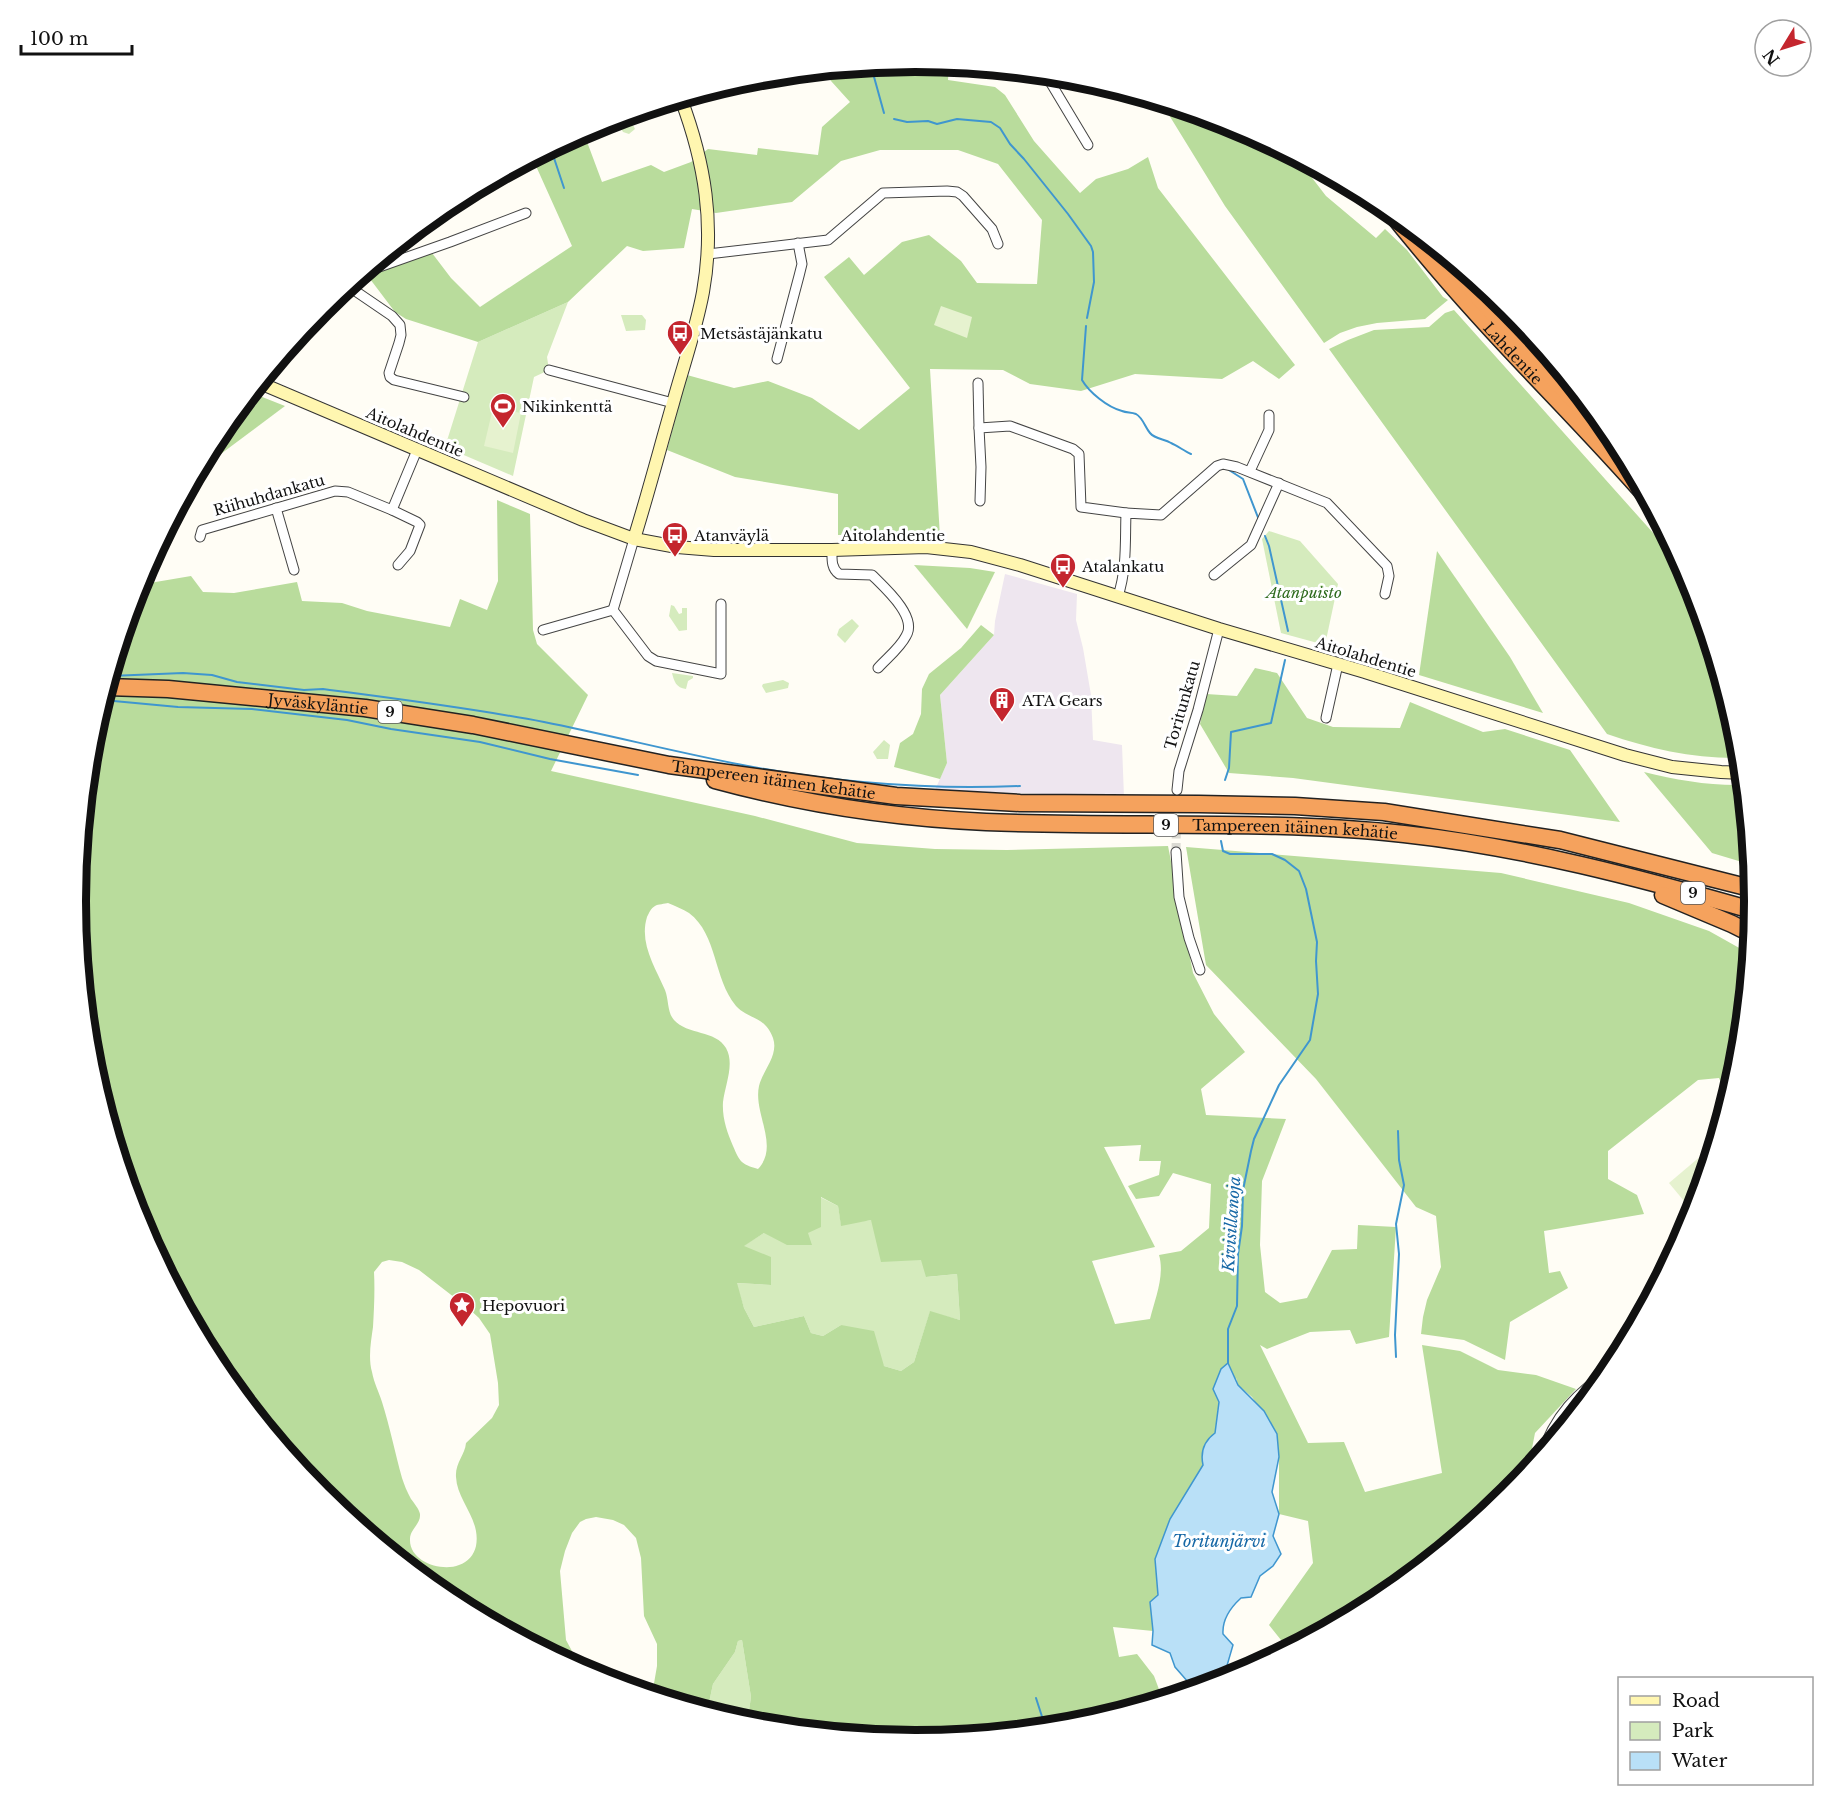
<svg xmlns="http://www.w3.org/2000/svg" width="1831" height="1803" viewBox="0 0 1831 1803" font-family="'Libre Baskerville',serif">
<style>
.industrial{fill:#eee6ef}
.green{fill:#d5ebbd}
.forest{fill:#b9dc9c;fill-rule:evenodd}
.pitch{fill:#e6f2cf}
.water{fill:#b9e0f7;stroke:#3f96cf;stroke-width:1.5}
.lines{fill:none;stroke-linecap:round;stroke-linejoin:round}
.stream{stroke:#3f96cf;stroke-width:2}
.street-tunnel{stroke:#dbdad3;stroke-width:9;stroke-dasharray:9 4.5;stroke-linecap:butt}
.street-casing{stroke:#444;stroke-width:11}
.secondary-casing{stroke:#333;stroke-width:14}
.highway-casing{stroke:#222;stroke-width:19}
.street{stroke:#fff;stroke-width:9}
.secondary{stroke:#fff6b0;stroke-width:12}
.highway{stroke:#f5a25d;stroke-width:16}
.labels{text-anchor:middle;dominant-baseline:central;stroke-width:6;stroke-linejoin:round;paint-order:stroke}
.shield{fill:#fff;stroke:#585858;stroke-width:1.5}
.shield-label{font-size:14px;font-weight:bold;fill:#111}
.poi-label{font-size:15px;fill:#111;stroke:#fff;text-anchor:start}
.street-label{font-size:15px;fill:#111;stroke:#fff}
.park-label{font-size:15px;font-style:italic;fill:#2f6b1f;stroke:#fff}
.water-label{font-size:16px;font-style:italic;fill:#1768a6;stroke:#fff}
.rim{fill:none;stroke:#111;stroke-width:8}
</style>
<rect width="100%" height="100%" fill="#fffdf5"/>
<polygon class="industrial" points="1005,574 1077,594 1076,620 1083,648 1091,695 1093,740 1122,745 1124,797 935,790 947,763 940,695 994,635 995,621"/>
<g class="green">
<polygon points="625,116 631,121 635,129 629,134 623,132 619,125 622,117"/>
<polygon points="568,302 547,357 549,370 534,377 513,476 445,447 478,342"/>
<polygon points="621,315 642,315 646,320 645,330 626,331"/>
<polygon points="1269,531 1300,541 1338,584 1325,645 1281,633 1262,539"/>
<polygon points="671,605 674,606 679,614 682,613 682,608 687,608 687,630 679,631 669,616"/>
<polygon points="852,619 859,626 845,643 837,635 839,629"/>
<path d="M672,673L693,676V678L688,681L686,689C676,688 674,681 672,673Z"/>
<polygon points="783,680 789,683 788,688 766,693 762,686 763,684"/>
<polygon points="884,740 890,745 888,759 877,759 873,752"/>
<polygon points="820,1197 838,1206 841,1224 871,1220 922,1260 927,1277 957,1274 960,1320 930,1312 914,1362 901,1371 884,1366 841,1325 823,1336 811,1333 804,1316 754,1327 744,1308 736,1283 771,1285 743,1246 764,1233 808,1233"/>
<polygon points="742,1640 751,1697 747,1724 707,1712 713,1684 735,1652 738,1641"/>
</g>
<g class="forest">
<polygon points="916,62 949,65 948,80 995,87 1005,95 1034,141 1080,193 1096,179 1128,169 1148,157 1158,188 1295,365 1279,379 1253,361 1222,379 1135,374 1081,391 1030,384 1003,370 930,369 940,537 915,534 838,535 838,494 735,477 667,450 687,375 734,388 768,381 812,398 859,430 910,388 824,277 849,257 864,275 902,242 929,235 961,261 977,283 1037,284 1042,220 998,164 958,150 880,150 841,161 792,202 716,213 692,209 684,248 643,251 627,246 568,302 478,342 406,319 395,312 367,275 432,253 451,278 480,307 572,246 536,166 507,172 583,131 602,182 651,165 664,172 691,162 708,149 757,155 758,148 818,155 822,127 850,102 822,71"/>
<polygon points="1161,102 1237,126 1296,157 1326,196 1376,238 1385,229 1407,250 1443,297 1448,300 1425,319 1377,323 1357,327 1340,333 1324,343 1225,206"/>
<path d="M1454,310L1680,563L1692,581L1739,738L1741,758C1695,759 1651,749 1607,734L1329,349L1348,340L1374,330L1429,327L1445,313Z"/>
<polygon points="252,393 285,406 198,471 217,435"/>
<path d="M497,500L530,514L533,630L537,644L588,695L551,771L755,816L857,843L935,849L1007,850L1168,846L1193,973L1214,1014L1245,1052L1201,1089L1206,1115L1286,1119L1262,1181L1260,1245L1265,1292L1280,1303L1307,1298L1332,1250L1357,1249L1358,1225L1396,1227L1389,1337L1356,1344L1350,1330L1310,1332L1267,1349L1260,1345L1308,1443L1344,1442L1365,1492L1442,1473L1422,1345L1460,1351L1498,1370L1536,1375L1576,1389L1535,1433L1527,1474L1509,1496L1382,1600L1289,1650L1269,1625L1313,1563L1308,1521L1279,1514V1457L1277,1434L1252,1397L1238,1385L1236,1378L1219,1401L1215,1433L1203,1465L1170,1519L1155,1559L1158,1595L1150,1602L1153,1631L1113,1627L1119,1657L1137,1654L1154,1676L1163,1700L1079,1725L915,1741L747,1724L751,1697L742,1640L738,1641L735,1652L713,1684L707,1712L652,1695L657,1666V1644L644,1616L641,1558L636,1538L624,1525L613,1520L596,1517L586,1519L580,1522L572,1533L565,1551L560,1571L566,1640L579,1664L578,1669L449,1600L321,1495L217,1368L139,1223L92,1065L76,901L92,737L138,585L191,576L203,592L234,593L297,582L302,601L342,603L367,611L450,627L460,599L487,610L498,581ZM668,903C675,906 683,909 689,913C718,935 713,978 736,1006C749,1020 764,1015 773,1038C779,1055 763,1070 759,1086C753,1113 780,1146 758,1169C741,1164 740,1162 733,1146C727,1132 722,1118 723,1102C725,1085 735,1064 726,1048C716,1030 687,1035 674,1020C667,1012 669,1000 665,990C655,967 639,943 647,917C649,913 651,908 655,906C658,904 665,904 668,903ZM1141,1145L1139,1161H1161L1159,1175L1128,1186L1136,1199L1159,1196L1173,1173L1211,1184L1209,1228L1181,1251L1159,1255C1165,1275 1155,1299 1150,1319L1115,1324L1092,1261L1155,1247L1104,1147ZM821,1197L838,1206L841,1226L871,1220L881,1262L921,1260L926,1277L957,1274L960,1320L930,1311L914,1362L901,1371L884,1366L874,1331L841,1325L823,1336L811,1333L804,1316L754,1327L744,1308L737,1283L771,1285V1257L744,1246L764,1233L787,1245H812L808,1233L821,1227ZM389,1260L402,1262L419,1270L468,1308L479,1318L490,1334L498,1383L499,1405L492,1418L466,1443C465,1455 455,1463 456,1477C457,1501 481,1519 476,1546C474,1555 468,1562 459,1565C442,1572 409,1562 410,1539C410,1529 421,1524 420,1514C419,1509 414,1503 411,1499C407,1492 404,1484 402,1478C395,1453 390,1427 382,1402C379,1392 374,1383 372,1372C368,1358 371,1341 373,1327C374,1309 375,1291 374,1272L382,1262Z"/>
<polygon points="1437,551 1510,657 1543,713 1419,675"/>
<polygon points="914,565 970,568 995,572 967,629"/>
<polygon points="981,625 994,635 940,695 947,763 940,779 894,767 900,743 913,734 921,714 922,689 929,674 961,648"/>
<polygon points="1255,668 1277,673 1307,718 1333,727 1400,728 1410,702 1483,732 1505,729 1570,750 1620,822 1293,778 1229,773 1200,724 1206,694 1237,696"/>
<path d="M1644,772C1677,780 1710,786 1744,785L1752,865L1712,853Z"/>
<polygon points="1186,847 1501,873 1629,903 1709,931 1750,954 1739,1066 1729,1101 1719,1078 1698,1080 1608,1151 1608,1179 1637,1195 1644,1214 1544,1231 1549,1273 1560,1271 1568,1288 1510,1322 1505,1360 1464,1340 1421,1334 1423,1317 1427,1300 1441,1267 1436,1216 1416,1207 1316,1079 1206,965"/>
</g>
<g class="pitch">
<polygon points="941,306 972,317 967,338 934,325"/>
<polygon points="493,408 521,413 513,453 484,446"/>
<polygon points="1715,1144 1694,1213 1669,1183"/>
</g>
<path class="water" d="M1228,1363L1238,1385L1264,1411L1277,1434L1279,1457L1272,1492L1279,1514L1273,1536L1281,1554L1273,1566L1260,1576L1251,1597L1241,1598C1230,1608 1222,1619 1223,1634L1233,1645L1224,1676L1218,1683L1195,1690L1175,1667L1170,1653L1152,1645L1153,1631L1150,1602L1158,1595L1155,1559L1170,1519L1203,1465C1200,1451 1204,1441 1215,1433L1219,1402L1213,1389L1221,1369Z"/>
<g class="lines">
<g class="stream">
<polyline points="871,66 884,113"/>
<polyline points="894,119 907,122 928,121 937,124 957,119 968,120 991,122 1000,128 1010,144 1024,159 1068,214 1091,246 1093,252 1094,282 1087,318"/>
<polyline points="551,149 564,188"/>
<path d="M1086,326L1082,380C1089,392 1107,407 1122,411C1127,413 1131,412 1136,414C1143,418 1145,427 1150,433C1155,439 1164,439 1171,443C1178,446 1184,451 1191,454"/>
<polyline points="1229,470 1243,479 1259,520"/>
<polyline points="1265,536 1269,546 1288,631"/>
<path d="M110,676L183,673L212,675L237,682L304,690L323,689C397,699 471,708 544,722C614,736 683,754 753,767C841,783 931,790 1020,786"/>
<polyline points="103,700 178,707 252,709 347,720 391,729 480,742 550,759 638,775"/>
<polyline points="1225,780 1229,768 1231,732 1271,723 1285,660"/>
<polyline points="1221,841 1223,851 1230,854 1272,854 1285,860 1299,871 1306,889 1317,942 1316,961 1318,994 1310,1040 1279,1085 1254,1139 1251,1151 1243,1190 1242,1226 1238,1254 1237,1306 1228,1329 1228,1363"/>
<polyline points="1396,1357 1395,1335 1399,1254 1396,1224 1404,1185 1399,1160 1398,1131"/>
<polyline points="1036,1698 1046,1729"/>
</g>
<polyline class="street-tunnel" points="1176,852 1177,790"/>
<g class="street-casing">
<g id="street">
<polyline points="1043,74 1049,80 1088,145"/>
<polyline points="708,254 828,240 883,193 947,191 957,192 963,196 992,229 998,244"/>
<polyline points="365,272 450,242 526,213"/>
<polyline points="348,286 392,316 400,325 401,335 399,343 389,373 390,377 394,380 464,397"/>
<polyline points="777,359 799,276 802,264 798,243"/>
<polyline points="549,370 673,403"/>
<polyline points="978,383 979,428"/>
<polyline points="265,385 269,372"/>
<polyline points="1250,471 1269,430 1269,415"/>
<polyline points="980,501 981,467 979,428 1010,426 1073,449 1079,454 1081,507 1126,513"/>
<polyline points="276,508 294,570"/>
<polyline points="392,510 417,522 420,525 410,551 398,565"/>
<polyline points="200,537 202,530 335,491 348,492 392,510 417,450"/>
<polyline points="634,539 613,610 648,656 656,661 721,674 721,604"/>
<path d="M832,550C832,559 831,568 839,574L872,575C885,588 918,617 906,636C900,648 887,658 878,668"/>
<polyline points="1214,575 1251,545 1279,483"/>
<path d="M1118,596C1127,569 1125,541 1126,513L1161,515L1217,466L1223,464L1237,467L1327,503L1387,566L1389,576L1385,594"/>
<polyline points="543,630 613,610"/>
<polyline points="1326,718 1338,664"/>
<polyline points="1177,790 1179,771 1198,710 1219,629"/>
<polyline points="1176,852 1179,897 1189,938 1200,970"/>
<path d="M1540,1459C1554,1415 1577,1392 1615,1367"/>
</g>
</g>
<g class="secondary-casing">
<g id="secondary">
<polyline points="260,383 583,520 634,539 677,547 714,550 832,550 926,547 971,552 1020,565 1219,629 1365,672 1625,755 1672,767 1721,772 1743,773"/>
<path d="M634,539C648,494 660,448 673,403C683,366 696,330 703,292C715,224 705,163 681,99"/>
</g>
</g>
<g class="highway-casing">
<g id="highway">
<path id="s1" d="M1385,205C1415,243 1446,280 1479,316C1534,377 1593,435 1647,497"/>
<polyline points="1432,244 1480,299 1623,453"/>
<path id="s2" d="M107,687L168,689L365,708L473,725L669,765L896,796L1020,803L1199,804L1295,806L1384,812L1560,840L1754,889"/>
<path id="s3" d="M715,780C803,804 895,818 986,822C1125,828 1265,819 1404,834C1523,847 1640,878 1755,911"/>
<polyline points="1663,895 1732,924 1752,934"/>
</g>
</g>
<use href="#street" class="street"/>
<use href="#secondary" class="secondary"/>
<use href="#highway" class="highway"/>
</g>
<defs>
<g id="bus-pin" transform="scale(1.35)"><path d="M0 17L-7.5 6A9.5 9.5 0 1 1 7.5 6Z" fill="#c4262e" stroke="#fff"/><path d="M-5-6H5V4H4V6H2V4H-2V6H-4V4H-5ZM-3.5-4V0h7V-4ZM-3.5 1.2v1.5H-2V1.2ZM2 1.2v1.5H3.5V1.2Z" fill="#fff"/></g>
<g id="stadium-pin" transform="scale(1.35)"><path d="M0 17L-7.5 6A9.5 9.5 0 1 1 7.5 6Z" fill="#c4262e" stroke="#fff"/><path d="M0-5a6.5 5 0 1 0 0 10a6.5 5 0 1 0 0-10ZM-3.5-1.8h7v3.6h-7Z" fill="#fff"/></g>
<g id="building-pin" transform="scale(1.35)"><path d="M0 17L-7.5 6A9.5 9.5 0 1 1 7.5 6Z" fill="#c4262e" stroke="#fff"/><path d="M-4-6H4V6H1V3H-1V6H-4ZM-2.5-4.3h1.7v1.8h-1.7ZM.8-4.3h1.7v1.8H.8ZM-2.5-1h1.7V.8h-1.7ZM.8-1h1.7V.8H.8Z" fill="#fff"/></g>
<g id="sight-pin" transform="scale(1.35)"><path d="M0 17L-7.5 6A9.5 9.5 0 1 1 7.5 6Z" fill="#c4262e" stroke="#fff"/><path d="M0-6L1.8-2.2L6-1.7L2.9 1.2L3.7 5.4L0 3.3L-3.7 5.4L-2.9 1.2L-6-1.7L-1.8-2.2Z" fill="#fff"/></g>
</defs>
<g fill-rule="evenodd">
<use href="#bus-pin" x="680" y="333"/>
<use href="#stadium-pin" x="503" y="406"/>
<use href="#bus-pin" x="675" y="535"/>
<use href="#bus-pin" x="1063" y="566"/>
<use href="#building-pin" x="1002" y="700"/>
<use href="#sight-pin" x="462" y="1305"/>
</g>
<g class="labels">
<g class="shield">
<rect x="378" y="701" width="24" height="22" rx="4.5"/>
<rect x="1154" y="814" width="24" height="22" rx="4.5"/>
<rect x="1681" y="882" width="24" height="22" rx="4.5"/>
</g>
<g class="shield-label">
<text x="390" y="712">9</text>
<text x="1166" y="825">9</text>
<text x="1693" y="893">9</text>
</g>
<g class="poi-label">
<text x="700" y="333">Metsästäjänkatu</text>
<text x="522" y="406">Nikinkenttä</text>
<text x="694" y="535">Atanväylä</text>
<text x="1082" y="566">Atalankatu</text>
<text x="1022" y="700">ATA Gears</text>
<text x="482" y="1305">Hepovuori</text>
</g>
<g class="street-label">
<text stroke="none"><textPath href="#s1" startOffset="196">Lahdentie</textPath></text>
<text transform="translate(415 432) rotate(23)">Aitolahdentie</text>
<text transform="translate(269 495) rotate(-16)">Riihuhdankatu</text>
<text x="893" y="535">Aitolahdentie</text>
<text transform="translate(1366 657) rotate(17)">Aitolahdentie</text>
<text stroke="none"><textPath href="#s2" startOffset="212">Jyväskyläntie</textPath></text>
<text transform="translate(1182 705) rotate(-74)">Toritunkatu</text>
<text stroke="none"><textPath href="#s2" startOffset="674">Tampereen itäinen kehätie</textPath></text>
<text stroke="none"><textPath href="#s3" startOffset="584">Tampereen itäinen kehätie</textPath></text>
</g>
<g class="park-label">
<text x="1304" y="592">Atanpuisto</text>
</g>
<g class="water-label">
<text transform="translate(1231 1224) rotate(-86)">Kivisillanoja</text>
<text x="1219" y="1541">Toritunjärvi</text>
</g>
</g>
<path d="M0 0H1831V1803H0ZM86 901a829 829 0 1 1 1658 0a829 829 0 1 1-1658 0Z" fill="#fff" fill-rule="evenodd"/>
<path class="rim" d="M86 901a829 829 0 1 1 1658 0a829 829 0 1 1-1658 0Z"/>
<rect x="1618" y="1677" width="195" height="108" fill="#ffffff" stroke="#a0a0a0" stroke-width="1.5"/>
<rect x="1630" y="1696" width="30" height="9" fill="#fff6b0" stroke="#a0a0a0" stroke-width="1.5"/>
<text x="1672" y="1707" font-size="18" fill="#111111">Road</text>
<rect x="1630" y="1722" width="30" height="18" fill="#d5ebbd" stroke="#a0a0a0" stroke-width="1.5"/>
<text x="1672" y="1737" font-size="18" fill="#111111">Park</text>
<rect x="1630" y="1752" width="30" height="18" fill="#b9e0f7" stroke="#a0a0a0" stroke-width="1.5"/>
<text x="1672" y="1767" font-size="18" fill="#111111">Water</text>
<g transform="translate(1783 48) rotate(232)"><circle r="28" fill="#ffffff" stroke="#a0a0a0" stroke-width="1.5"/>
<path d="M0-4.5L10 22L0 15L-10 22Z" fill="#c4262e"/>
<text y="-9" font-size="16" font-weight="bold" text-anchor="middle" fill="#111111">N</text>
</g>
<path d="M21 45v9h111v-9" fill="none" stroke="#111111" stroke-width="3"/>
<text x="30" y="45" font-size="18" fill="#111111" stroke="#ffffff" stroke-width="4.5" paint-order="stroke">100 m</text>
</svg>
